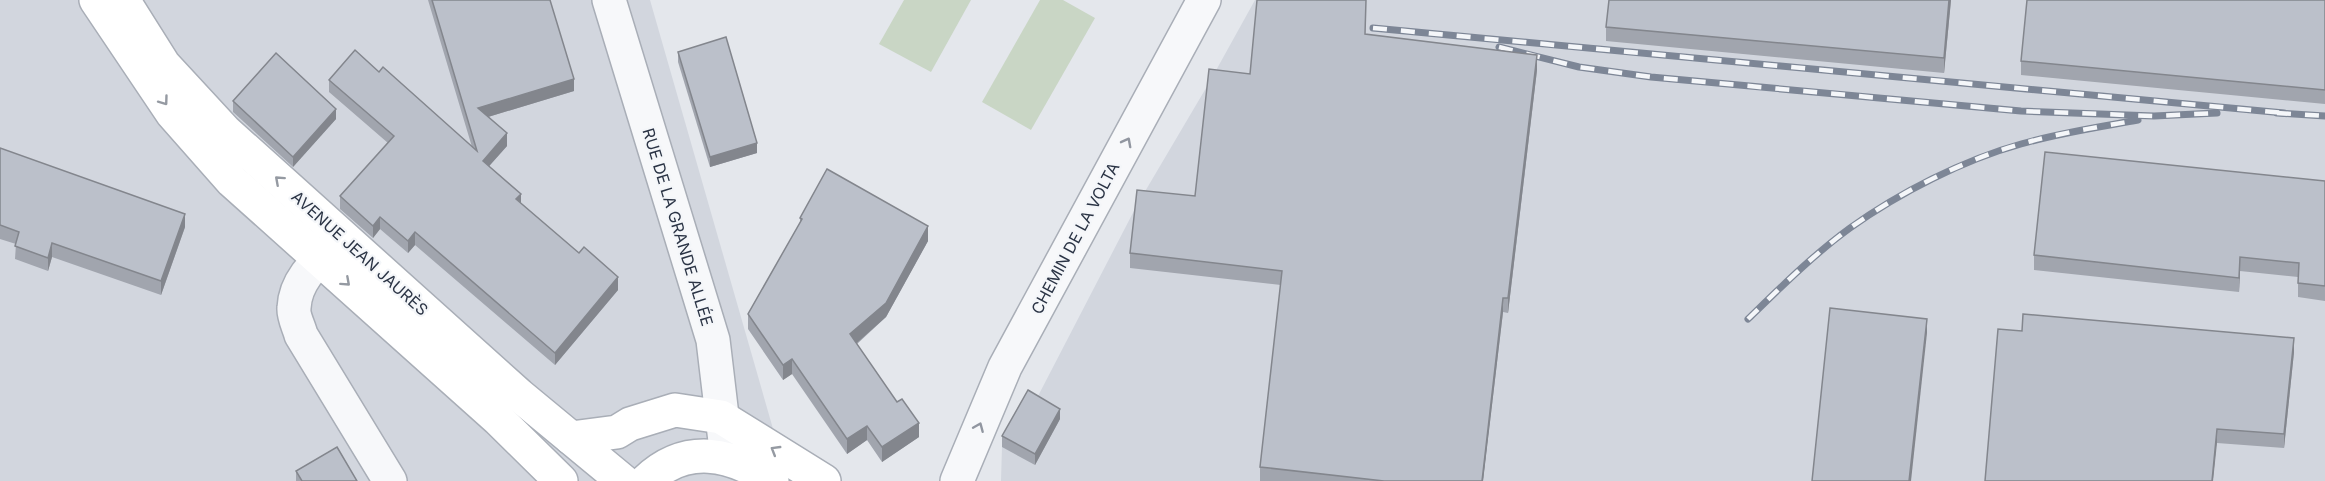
<svg xmlns="http://www.w3.org/2000/svg" width="2325" height="481" viewBox="0 0 2325 481" font-family="Inter,sans-serif">
<style>
.built{fill:#d2d6de}
.green{fill:#c9d6c5}
.lines{fill:none;stroke-linecap:round;stroke-linejoin:round}
.street-casing{stroke:#a9aeb7;stroke-width:36}
.secondary-casing{stroke:#a9aeb7;stroke-width:36}
.street{stroke:#f7f8fa;stroke-width:33}
.secondary{stroke:#fff;stroke-width:33}
.rail-casing{stroke:#7d8696;stroke-width:7}
.rail{stroke:#f4f6f9;stroke-width:4.5;stroke-dasharray:14;stroke-linecap:butt}
.wall{fill:#a1a5ae}
.shaded-wall{fill:#83868d}
.building{fill:#bbc0ca;stroke:#83868d;stroke-width:1.5}
.oneway{stroke:#959aa2}
.oneway2{stroke:#9196a0}
.labels{text-anchor:middle;dominant-baseline:central;stroke-width:4.5;stroke-linejoin:round;paint-order:stroke}
.street-label{font-size:16px;fill:#2b3445;stroke:#f4f6f9}
</style>
<rect width="100%" height="100%" fill="#e4e7ec"/>
<g class="built">
<polygon points="0,0 650,0 788,481 0,481"/>
<polygon points="1255,0 2325,0 2325,481 1001,481 1002,447 1037,398 1137,205 1209,83"/>
</g>
<g class="green">
<polygon points="904,0 971,0 931,72 879,44"/>
<polygon points="1040,0 1063,0 1095,18 1031,130 982,102"/>
</g>
<g class="lines">
<g class="street-casing">
<g id="street">
<polyline points="609,0 713,340 727,458"/>
<path d="M343,254L333,250C313,263 295,283 294,308C293,316 299,327 301,335L390,481"/>
<polyline points="957,481 1005,367 1204,0"/>
</g>
</g>
<g class="secondary-casing">
<g id="secondary">
<polyline points="96,0 172,113 232,181 498,419 561,481"/>
<polyline points="123,0 164,65 225,131 519,395 623,481"/>
<polyline points="571,438 617,432 630,424 675,410 721,417 824,481"/>
<path d="M646,481C686,443 731,453 772,481"/>
</g>
</g>
<use href="#street" class="street"/>
<use href="#secondary" class="secondary"/>
<g class="rail-casing">
<g id="rail">
<polyline points="1373,28 2284,113"/>
<polyline points="1499,47 1579,67 1651,77 2021,111 2154,116 2217,113"/>
<polyline points="2277,113 2325,116"/>
<path d="M1748,319C1780,288 1813,255 1850,228C1899,193 1963,160 2021,144C2059,133 2099,127 2138,120"/>
</g>
</g>
<use href="#rail" class="rail"/>
</g>
<g class="wall">
<polygon points="428,0 550,0 574,91 488,117 507,146 489,166 521,203 618,290 555,365 415,245 408,253 380,229 373,238 340,209 340,196 388,143 329,92 329,80 379,72 472,147"/>
<polygon points="1609,0 1951,0 1944,73 1606,41 1606,27"/>
<polygon points="2325,0 2325,104 2021,75 2021,61"/>
<polygon points="1366,9 1365,34 1537,70 1508,313 1503,312 1483,481 1260,481 1260,467 1281,285 1130,268 1130,253 1195,196"/>
<polygon points="678,52 757,153 710,167 678,62"/>
<polygon points="233,101 336,119 293,167 233,112"/>
<polygon points="0,148 185,227 161,295 52,257 48,271 15,259 16,244 0,239"/>
<polygon points="2325,181 2325,301 2298,297 2298,277 2240,271 2239,292 2034,270 2034,255"/>
<polygon points="800,218 928,241 886,317 857,344 919,437 882,462 867,440 847,454 792,374 783,380 748,329 748,314 800,223"/>
<polygon points="2022,331 2294,352 2284,448 2217,443"/>
<polygon points="1060,419 1035,465 1002,447 1002,436"/>
<polygon points="296,471 357,481 296,481"/>
</g>
<g class="shaded-wall">
<polygon points="1949,0 1951,0 1944,73 1944,58"/>
<polygon points="1537,55 1537,70 1508,313 1508,298"/>
<polygon points="574,79 574,91 478,120 478,108"/>
<polygon points="336,109 336,119 293,167 293,157"/>
<polygon points="507,133 507,146 483,173 483,161"/>
<polygon points="757,143 757,153 710,167 710,157"/>
<polygon points="521,194 521,206 516,199"/>
<polygon points="185,214 185,227 161,295 161,281"/>
<polygon points="380,217 380,229 373,238 373,226"/>
<polygon points="928,226 928,241 886,317 850,349 850,334"/>
<polygon points="415,232 415,245 408,253 408,241"/>
<polygon points="52,243 52,257 48,271 48,258"/>
<polygon points="2240,257 2240,271 2239,292 2239,278"/>
<polygon points="618,277 618,290 555,365 555,353"/>
<polygon points="1503,298 1503,312 1483,481 1482,481"/>
<polygon points="1927,319 1927,333 1911,481 1909,481"/>
<polygon points="2294,338 2294,352 2284,448 2284,434"/>
<polygon points="792,359 792,374 783,380 783,365"/>
<polygon points="1060,409 1060,419 1035,465 1035,454"/>
<polygon points="919,423 919,437 882,462 882,447"/>
<polygon points="867,426 867,440 847,454 847,439"/>
<polygon points="2217,429 2217,443 2213,481 2212,481"/>
</g>
<g class="building">
<polygon points="432,0 550,0 574,79 478,108 507,133 483,161 521,194 516,199 579,253 584,247 618,277 555,353 415,232 408,241 380,217 373,226 340,196 394,136 329,80 355,50 379,72 383,67 477,151"/>
<polygon points="1257,0 1366,0 1365,34 1537,55 1508,298 1503,298 1482,481 1384,481 1260,467 1282,271 1130,253 1137,190 1195,196 1209,69 1250,74"/>
<polygon points="1609,0 1949,0 1944,58 1606,27"/>
<polygon points="2027,0 2325,0 2325,90 2021,61"/>
<polygon points="726,37 757,143 710,157 678,52"/>
<polygon points="276,53 336,109 293,157 233,101"/>
<polygon points="0,148 185,214 161,281 52,243 48,258 15,246 19,232 0,225"/>
<polygon points="2045,152 2325,181 2325,286 2298,283 2299,263 2240,257 2239,278 2034,255"/>
<polygon points="827,169 928,226 886,303 850,334 897,402 902,399 919,423 882,447 867,426 847,439 792,359 783,365 748,314 802,219 800,218"/>
<polygon points="1830,308 1927,319 1909,481 1812,481"/>
<polygon points="2023,314 2294,338 2284,434 2217,429 2212,481 1985,481 1998,329 2022,331"/>
<polygon points="1028,390 1060,409 1035,454 1002,436"/>
<polygon points="337,447 357,481 302,481 296,471"/>
</g>
<defs><path id="oneway-chevron" d="M-2-3.5L2.5 0L-2 3.5" fill="none" stroke-width="1.6" stroke-linecap="round" stroke-linejoin="round" transform="scale(1.5)"/></defs>
<g class="oneway">
<use href="#oneway-chevron" transform="translate(164 101) rotate(54)"/>
<use href="#oneway-chevron" transform="translate(279 180) rotate(-138)"/>
<use href="#oneway-chevron" transform="translate(346 282) rotate(42)"/>
<use href="#oneway-chevron" transform="translate(775 450) rotate(-149)"/>
</g>
<g class="oneway2">
<use href="#oneway-chevron" transform="translate(1127 142) rotate(-62)"/>
<use href="#oneway-chevron" transform="translate(979 427) rotate(-67)"/>
</g>
<g class="labels">
<g class="street-label">
<text transform="translate(678 227) rotate(73)">RUE DE LA GRANDE ALLÉE</text>
<text transform="translate(1075 238) rotate(-62)">CHEMIN DE LA VOLTA</text>
<text transform="translate(360 253) rotate(42)">AVENUE JEAN JAURÈS</text>
</g>
</g>
</svg>
